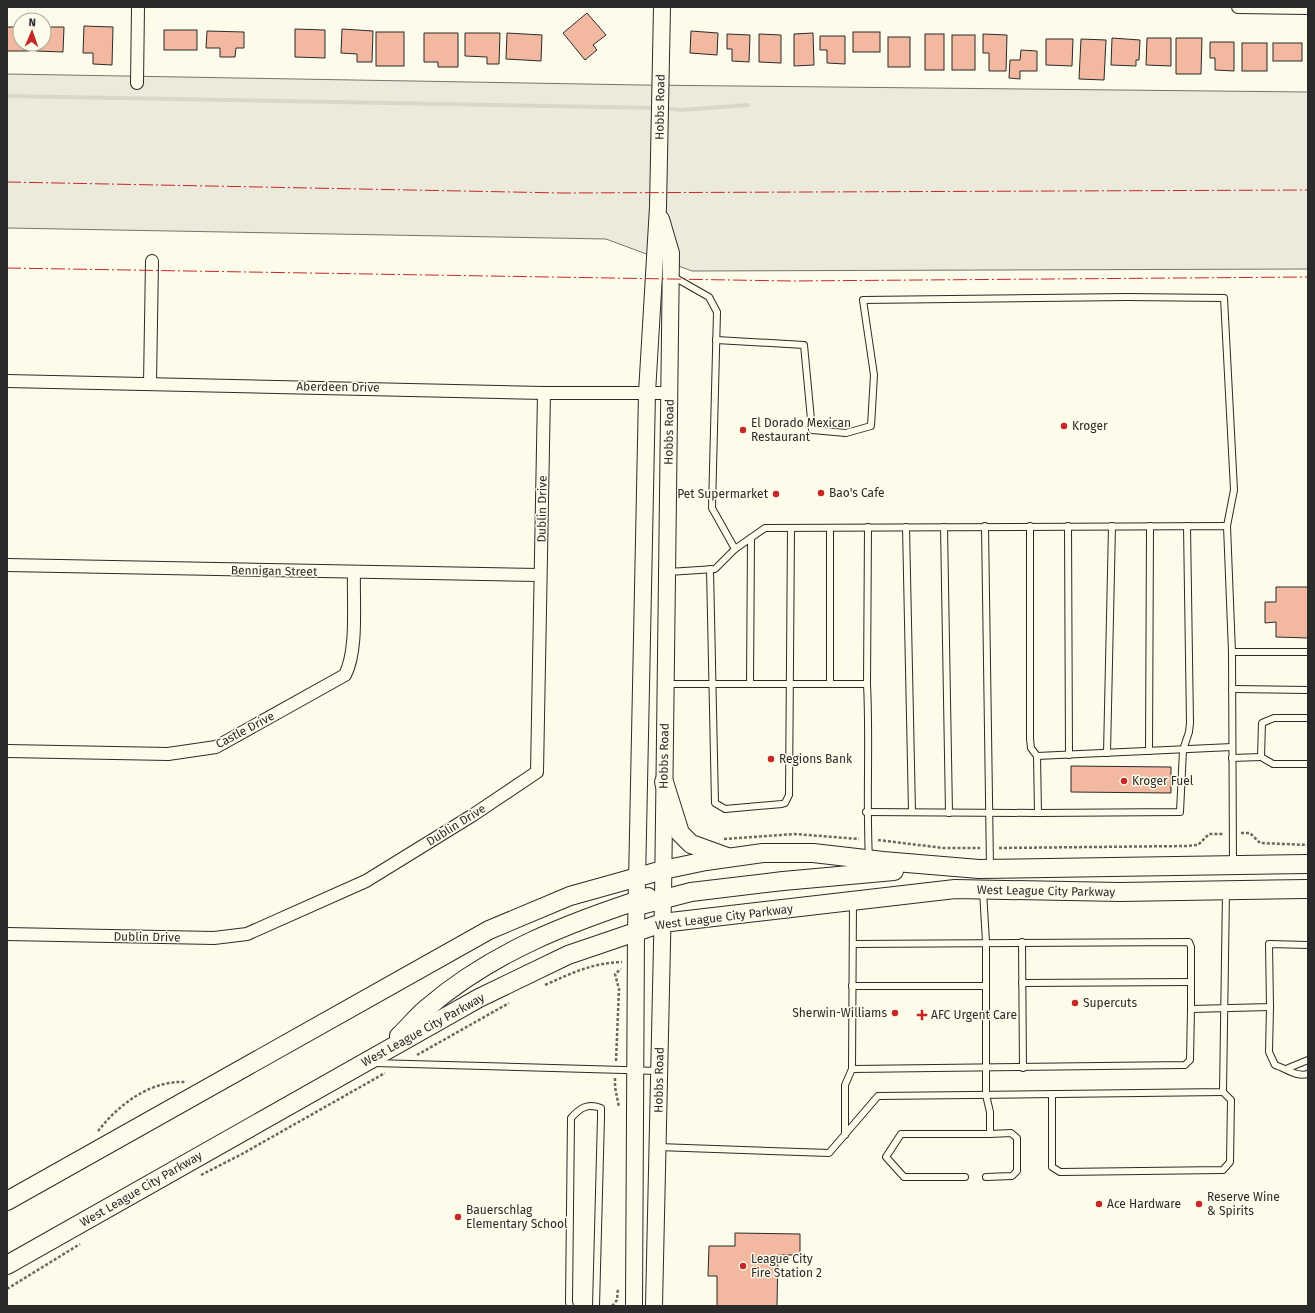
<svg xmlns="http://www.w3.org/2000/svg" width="1315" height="1313" viewBox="0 0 1315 1313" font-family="'Fira Sans',sans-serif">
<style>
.green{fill:#ecebdb;stroke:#74746e}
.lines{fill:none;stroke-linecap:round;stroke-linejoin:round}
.stream{stroke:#d8d7c9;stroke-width:4}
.building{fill:#f2b8a0;stroke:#2b2b2b}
.service-casing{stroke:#2b2b2b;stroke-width:8}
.minor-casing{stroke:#2b2b2b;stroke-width:14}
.tertiary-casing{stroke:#2b2b2b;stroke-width:18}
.secondary-casing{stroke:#2b2b2b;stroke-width:20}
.path{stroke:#6a6964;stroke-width:2.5;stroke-dasharray:3 2;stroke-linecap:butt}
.service{stroke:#fdfbea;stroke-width:6}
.minor{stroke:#fdfbea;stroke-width:12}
.tertiary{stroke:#fdfbea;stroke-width:16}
.secondary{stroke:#fdfbea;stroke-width:18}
.power{stroke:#c62828;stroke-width:1;stroke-dasharray:14 3 2 3;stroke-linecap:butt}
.poi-dot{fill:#c62828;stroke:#fdfbea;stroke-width:1.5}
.labels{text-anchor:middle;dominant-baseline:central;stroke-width:3;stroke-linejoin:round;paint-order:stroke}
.street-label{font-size:12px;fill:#2b2b2b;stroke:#fdfbea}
.poi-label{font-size:12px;fill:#2b2b2b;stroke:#fdfbea;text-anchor:start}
</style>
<rect width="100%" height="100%" fill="#fdfbea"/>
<polygon class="green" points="7,74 642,85 1308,92 1308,269 692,271 606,239 7,228"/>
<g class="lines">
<g class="stream">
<polyline points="7,96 656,108"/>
<polyline points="663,108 681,110 748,105"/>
</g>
</g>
<g class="building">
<polygon points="587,13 606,35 593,45 597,50 585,60 563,33"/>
<polygon points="84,26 113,27 112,65 93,64 93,53 83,53"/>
<polygon points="7,27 20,27 20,44 29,44 29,51 7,51"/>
<polygon points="44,27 64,27 63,52 36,51 36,44 44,44"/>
<polygon points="295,29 325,30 325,58 295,57"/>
<polygon points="342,29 373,31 372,62 357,62 357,54 341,53"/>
<rect x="164" y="30" width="33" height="20"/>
<polygon points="207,31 244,32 244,48 236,48 235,57 220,57 220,48 206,48"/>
<polygon points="691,31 718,33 717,55 690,53"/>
<rect x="376" y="32" width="28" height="34"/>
<rect x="853" y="32" width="27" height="20"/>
<polygon points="424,33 458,33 458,67 438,67 438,62 424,62"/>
<polygon points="465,33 500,33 499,64 487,64 487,57 465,56"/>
<polygon points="507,33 542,35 541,61 506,59"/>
<polygon points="813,33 814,65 794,66 794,34"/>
<polygon points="727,34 750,35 749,62 732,61 732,49 727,49"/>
<polygon points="759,34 781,35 781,63 759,62"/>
<rect x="925" y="34" width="19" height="36"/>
<polygon points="983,34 1007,35 1006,71 989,71 989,53 983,53"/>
<rect x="952" y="35" width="23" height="35"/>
<polygon points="820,36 845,36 845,64 827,63 827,50 820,50"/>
<rect x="888" y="37" width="22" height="30"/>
<polygon points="1112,38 1140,40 1139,60 1136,60 1136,66 1111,65"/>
<polygon points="1147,38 1171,38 1171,66 1146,65"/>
<polygon points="1176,38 1202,38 1201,74 1176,74"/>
<polygon points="1046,39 1073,39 1072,66 1046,65"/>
<polygon points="1081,39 1106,40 1104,80 1079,79"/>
<polygon points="1210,42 1234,42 1234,71 1215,70 1215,58 1210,58"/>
<rect x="1242" y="43" width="25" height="28"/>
<rect x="1273" y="43" width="29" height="18"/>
<polygon points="1021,50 1037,51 1037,71 1020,71 1020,79 1009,78 1010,60 1020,60"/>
<polygon points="1276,587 1308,587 1308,638 1276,637 1276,622 1265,623 1265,602 1276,602"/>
<polygon points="1071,766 1171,767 1171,793 1071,792"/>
<polygon points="735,1233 800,1234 800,1255 778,1255 777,1306 717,1306 717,1276 708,1276 709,1246 735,1246"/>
</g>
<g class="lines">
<g class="service-casing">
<g id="service">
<polyline points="716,340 804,345 812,430 846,433 871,426 874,375 863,300 1127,297 1224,298 1234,490 1227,526"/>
<polyline points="985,526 990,867"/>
<polyline points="1030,526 1030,739 1031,748 1037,756"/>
<polyline points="1068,526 1069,755"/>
<polyline points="906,527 912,812"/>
<polyline points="944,527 949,813"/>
<polyline points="830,528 830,684"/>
<polyline points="735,549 765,528 1227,526 1232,652 1233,863"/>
<polyline points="710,569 715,803 725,809 782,804 785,803 789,795 791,528"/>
<polyline points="668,572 715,569 735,549 712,508 717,312 709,297 672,276"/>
<polyline points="1232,652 1308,652"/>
<path d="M667,684H867C870,742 866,800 869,859"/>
<polyline points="750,684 751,538"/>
<polyline points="867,684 868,527"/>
<polyline points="1232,689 1308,690"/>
<polyline points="1308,718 1274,718 1262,723 1261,757 1273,764 1308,764"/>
<polyline points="1149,751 1150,526"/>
<polyline points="1107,753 1112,526"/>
<polyline points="1232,758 1261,757"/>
<polyline points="866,812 1038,813 1037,756 1232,747"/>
<polyline points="1038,813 1180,812 1183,750 1189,732 1190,723 1187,526"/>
<polyline points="983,891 986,942 986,1095 990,1112 990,1134 1011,1133 1017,1138 1017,1171 1012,1176 986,1177"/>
<polyline points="1022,942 1023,1068"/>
<polyline points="853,944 1189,942 1191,947 1191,1009"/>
<polyline points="1022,983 1191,982"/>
<polyline points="852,986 986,986"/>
<path d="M1270,1007L1269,1052L1275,1065C1287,1069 1296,1077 1308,1074"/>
<polyline points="374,1063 659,1071"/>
<polyline points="852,1069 1185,1065 1190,1060 1191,1009 1270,1007 1269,944 1308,945"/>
<polyline points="1286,1069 1308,1060"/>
<polyline points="1052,1094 1052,1167 1060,1172 1223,1170 1230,1162 1231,1100 1223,1092"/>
<polyline points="845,1135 845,1085 852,1069 853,903"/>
<polyline points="658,1147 829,1153 878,1096 1223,1092 1226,892"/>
<polyline points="965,1177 904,1177 886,1157 901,1134 990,1134"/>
<path d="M570,1306L569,1302L571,1118C580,1108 587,1103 601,1108V1117L596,1306"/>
</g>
</g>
<g class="minor-casing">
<g id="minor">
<polyline points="1238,7 1308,8"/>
<polyline points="137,83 138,7"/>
<polyline points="7,381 544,393 669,393"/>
<polyline points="150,383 152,261"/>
<polyline points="7,565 540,575"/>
<path d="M7,751L168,754L216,747L345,675C358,650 353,602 354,572"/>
<polyline points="7,934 214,938 247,934 366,881 473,815 537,772 544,393"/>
</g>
</g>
<g class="tertiary-casing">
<g id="tertiary">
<polyline points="634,1306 636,931 647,393 658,207 662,7"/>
<polyline points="654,1306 663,899 671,253 661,219"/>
</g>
</g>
<g class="secondary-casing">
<g id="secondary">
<polyline points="664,782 680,833 691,844 727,857"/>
<polyline points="637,906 691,892 783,881 894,871"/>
<path d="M399,1036C409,1027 417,1016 427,1008C492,952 568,923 648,897"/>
<polyline points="7,1201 489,930 570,896 663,870 706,861 763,853 813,853 883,861 979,869 1308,864"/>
<polyline points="7,1265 479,998 568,955 662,923 955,889 1120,892 1308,889"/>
</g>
</g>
<g class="path">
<polyline points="1241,833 1250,833 1260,843 1308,845"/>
<polyline points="724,839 795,834 859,839"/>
<polyline points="878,840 943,848 980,848"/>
<polyline points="999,848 1186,846 1198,845 1209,834 1224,834"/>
<path d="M545,985C572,973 592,963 622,962"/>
<polyline points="417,1055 509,1003"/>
<polyline points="616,1061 619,989 615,974 621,969"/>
<polyline points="615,1078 615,1087 619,1107"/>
<path d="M98,1131C119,1104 151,1080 186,1082"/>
<polyline points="201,1175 242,1154 385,1073"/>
<polyline points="7,1289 80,1244"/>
<polyline points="612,1306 617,1300 618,1288"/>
</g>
<use href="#service" class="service"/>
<use href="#minor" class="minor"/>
<use href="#tertiary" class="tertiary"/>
<use href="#secondary" class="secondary"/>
<g class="power">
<polyline points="7,182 562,193 1308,190"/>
<polyline points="7,268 791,281 1308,277"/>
</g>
</g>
<g class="poi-dot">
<circle cx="1064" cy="426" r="4"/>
<circle cx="743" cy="430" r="4"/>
<circle cx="821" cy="493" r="4"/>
<circle cx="776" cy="494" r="4"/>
<circle cx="771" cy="759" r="4"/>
<circle cx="1124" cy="781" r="4"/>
<circle cx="1075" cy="1003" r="4"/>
<circle cx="895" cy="1013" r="4"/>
<path d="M920 1009h4v4h4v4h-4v4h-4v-4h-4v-4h4z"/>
<circle cx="1099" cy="1204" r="4"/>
<circle cx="1199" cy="1204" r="4"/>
<circle cx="458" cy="1217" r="4"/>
<circle cx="743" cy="1266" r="4"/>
</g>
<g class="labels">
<g class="street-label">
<text transform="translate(660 107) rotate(-89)">Hobbs Road</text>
<text transform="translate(338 387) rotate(1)">Aberdeen Drive</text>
<text transform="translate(669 432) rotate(-89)">Hobbs Road</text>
<text transform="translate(542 509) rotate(-89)">Dublin Drive</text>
<text transform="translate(274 571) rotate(1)">Bennigan Street</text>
<text transform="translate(245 730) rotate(-28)">Castle Drive</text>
<text transform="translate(664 756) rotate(-89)">Hobbs Road</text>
<text transform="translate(456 825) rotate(-32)">Dublin Drive</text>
<text transform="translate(1046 891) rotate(1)">West League City Parkway</text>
<text transform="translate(724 917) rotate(-7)">West League City Parkway</text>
<text transform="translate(147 937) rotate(1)">Dublin Drive</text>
<text transform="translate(423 1030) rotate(-29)">West League City Parkway</text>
<text transform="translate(659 1080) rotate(-89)">Hobbs Road</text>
<text transform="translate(141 1189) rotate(-30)">West League City Parkway</text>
</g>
<g class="poi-label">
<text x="751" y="423">El Dorado Mexican<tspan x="751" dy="14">Restaurant</tspan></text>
<text x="1072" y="426">Kroger</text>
<text x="829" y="493">Bao's Cafe</text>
<text x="768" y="494" text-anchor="end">Pet Supermarket</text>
<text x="779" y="759">Regions Bank</text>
<text x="1132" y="781">Kroger Fuel</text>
<text x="1083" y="1003">Supercuts</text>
<text x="887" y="1013" text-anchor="end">Sherwin-Williams</text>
<text x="931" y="1015">AFC Urgent Care</text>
<text x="1207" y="1197">Reserve Wine<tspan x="1207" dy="14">&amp; Spirits</tspan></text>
<text x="1107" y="1204">Ace Hardware</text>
<text x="466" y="1210">Bauerschlag<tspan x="466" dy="14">Elementary School</tspan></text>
<text x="751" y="1259">League City<tspan x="751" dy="14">Fire Station 2</tspan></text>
</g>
</g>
<rect width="1315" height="1313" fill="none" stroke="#2b2b2b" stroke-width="16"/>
<g transform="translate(32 32) rotate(2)"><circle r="19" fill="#fdfbea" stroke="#a9a89e"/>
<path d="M0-3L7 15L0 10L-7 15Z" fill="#c62828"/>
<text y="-6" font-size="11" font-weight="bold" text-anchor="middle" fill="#2b2b2b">N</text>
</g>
</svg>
